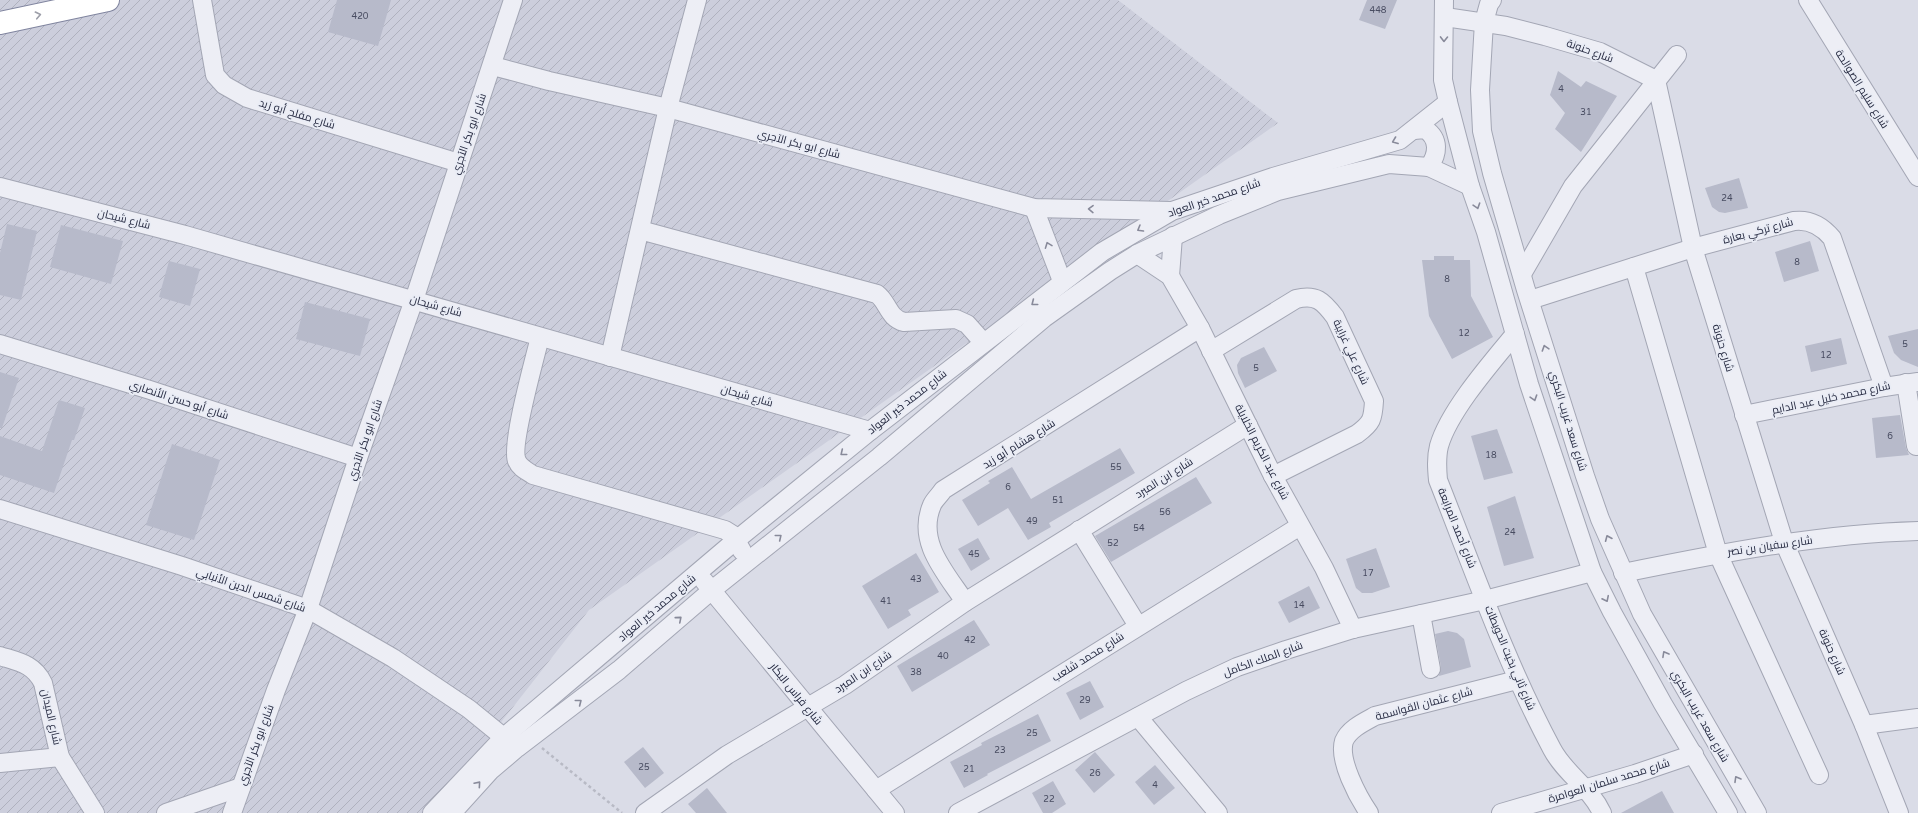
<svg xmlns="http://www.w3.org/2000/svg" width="1918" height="813" viewBox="0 0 1918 813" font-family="'Varela Round',Cairo,sans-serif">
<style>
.industrial{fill:url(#industrial-furrows)}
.building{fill:#b7baca}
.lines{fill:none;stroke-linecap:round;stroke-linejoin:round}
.minor-casing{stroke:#a3a6b4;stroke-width:20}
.highway-casing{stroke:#80859f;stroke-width:24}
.path{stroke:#b8bac5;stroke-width:2.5;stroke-dasharray:3 3;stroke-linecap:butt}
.minor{stroke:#edeef5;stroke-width:18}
.highway{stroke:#fff;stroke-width:22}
.oneway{stroke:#9c9ea8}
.oneway2{stroke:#888a9a}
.labels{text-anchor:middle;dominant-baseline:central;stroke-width:3.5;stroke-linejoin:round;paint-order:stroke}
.number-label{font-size:9px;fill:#484c61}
.street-label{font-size:11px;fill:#23273e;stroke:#e9ecf5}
</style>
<defs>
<pattern id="industrial-furrows" width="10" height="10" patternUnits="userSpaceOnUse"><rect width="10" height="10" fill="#cccedc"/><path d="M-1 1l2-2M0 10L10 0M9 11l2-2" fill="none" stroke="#afb1be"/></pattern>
</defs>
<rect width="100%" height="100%" fill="#dadce7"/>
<polygon class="industrial" points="0,0 1118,0 1278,123 589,610 430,813 0,813"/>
<g class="building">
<polygon points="337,0 391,0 378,46 328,32"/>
<polygon points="1367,0 1397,0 1385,29 1359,20"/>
<polygon points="1558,71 1581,87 1586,81 1617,96 1581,152 1555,129 1565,113 1550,95"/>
<polygon points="1739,178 1748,208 1725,213 1719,212 1712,207 1705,188"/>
<polygon points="7,224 37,231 21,300 0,295 0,253"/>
<polygon points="61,225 123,241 111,284 50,267"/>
<polygon points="1810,241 1819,271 1784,282 1775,252"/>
<polygon points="1434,256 1454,256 1454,260 1470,260 1471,296 1493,337 1452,359 1429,316 1422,260 1434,260"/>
<polygon points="169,261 200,269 190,306 159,297"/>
<polygon points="305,302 370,319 360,356 296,339"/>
<polygon points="1918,329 1918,367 1901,360 1894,353 1888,336"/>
<polygon points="1841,338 1847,364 1811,372 1805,346"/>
<polygon points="1264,347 1277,371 1245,388 1238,373 1237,365 1241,358"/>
<polygon points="0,372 19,378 2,428 0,428"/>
<polygon points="59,400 85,408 74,440 72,440 54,493 0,475 0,436 42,451"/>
<polygon points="1900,415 1906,448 1909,455 1876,458 1872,418"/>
<polygon points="1497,429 1513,473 1484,480 1471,436"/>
<polygon points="172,444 220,460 194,540 146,525"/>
<polygon points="1120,448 1135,473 1049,523 1051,527 1028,540 1008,508 978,526 962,500 990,483 988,481 1012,467 1031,499"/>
<polygon points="1196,477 1212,503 1111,562 1095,536"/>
<polygon points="1515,496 1534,558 1504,566 1487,507"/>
<polygon points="978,538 990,559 971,571 958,549"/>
<polygon points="1376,548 1390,587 1372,593 1362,593 1356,588 1346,559"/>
<polygon points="916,553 939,592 908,610 911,615 888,629 862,586"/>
<polygon points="1309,586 1320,608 1289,623 1278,602"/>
<polygon points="974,620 990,645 912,692 897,666"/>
<polygon points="1448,631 1457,633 1464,639 1471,667 1439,676 1441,667 1435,634"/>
<polygon points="1090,681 1104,707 1080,720 1066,693"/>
<polygon points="1038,714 1051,741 987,774 988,775 964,788 950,762 982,745 981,743"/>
<polygon points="643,747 664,773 645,788 624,762"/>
<polygon points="1095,752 1115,775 1094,793 1075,770"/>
<polygon points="1155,765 1175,788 1154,805 1135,782"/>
<polygon points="1053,781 1066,804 1052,813 1043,813 1032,793"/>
<polygon points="707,788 727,813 696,813 688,804"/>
<polygon points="1662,791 1674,813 1621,813"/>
</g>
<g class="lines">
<g class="minor-casing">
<g id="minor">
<polyline points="202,0 215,75 224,85 247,98 459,163"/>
<polyline points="1444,0 1443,80 1448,102 1470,186 1486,232 1529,384 1592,572 1612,612 1663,704 1728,813"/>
<polyline points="1492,0 1489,4 1484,22 1480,90 1482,131 1492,173 1526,290 1585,476 1600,519 1642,614 1757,813"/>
<polyline points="1808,0 1918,177"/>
<polyline points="1445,17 1506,26 1545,36 1600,52 1656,80 1693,248 1784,542 1864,725 1899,813"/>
<polyline points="493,66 549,81 668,108 1034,208 1171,211"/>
<path d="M1414,130L1425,129C1440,139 1438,154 1429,167"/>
<polyline points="0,187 185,235 870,431"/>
<polyline points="1034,208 1062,281"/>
<path d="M640,230L877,294C888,302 888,318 904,322L956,319L967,324L983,342"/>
<polyline points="1137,254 1170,276 1200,328 1273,476 1324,568 1353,629"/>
<polyline points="1634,267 1718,554 1819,775"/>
<polyline points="1522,274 1573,186 1677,55"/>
<polyline points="1170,276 1173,236"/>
<path d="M1530,300L1693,248L1794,221C1810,219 1822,226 1832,238L1884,387"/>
<path d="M1515,334C1491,363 1449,411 1439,446C1436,458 1437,469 1438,480C1474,571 1506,663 1552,749C1565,774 1590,787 1602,813"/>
<path d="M540,337C535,357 510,447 517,461C520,468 527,471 533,475L725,530L733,535L742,551"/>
<polyline points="0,344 150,390 358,458"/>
<path d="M1211,351L1296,299C1316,294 1323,301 1335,317L1374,401C1373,419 1372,423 1357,434L1273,476"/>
<polyline points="610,357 668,108 697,0"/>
<polyline points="1906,383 1916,446"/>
<polyline points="1744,415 1884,387 1918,382"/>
<polyline points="0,509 182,566 308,609 393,658 469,709 512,744"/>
<polyline points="1079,530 1138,626"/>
<path d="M1623,573C1721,553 1818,534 1918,531"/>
<polyline points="704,581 895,813"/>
<path d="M965,602C946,573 916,542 932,505C934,500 940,495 943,490L1200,328"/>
<polyline points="1421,614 1431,669"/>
<path d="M0,656C19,662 34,664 43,683L60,757L95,813"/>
<polyline points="1138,717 1218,813"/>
<polyline points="1864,725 1918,718"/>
<polyline points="0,763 60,757"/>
<polyline points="876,790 1300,526"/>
<polyline points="166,813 241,787"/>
<polyline points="232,813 276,690 308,609 358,458 414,300 513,0"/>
<polyline points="432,813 504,737 735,541 870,431 1102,252 1172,211 1273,177 1400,140 1448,102"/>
<polyline points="452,813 490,771 517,748 619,670 712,590 879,457 1044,318 1110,271 1137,254 1219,215 1278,191 1389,164 1429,167 1470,186"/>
<polyline points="645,813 727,755 845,685 965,602 1248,425"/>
<polyline points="958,813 1186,691 1237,667 1286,650 1353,629 1485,600 1592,572"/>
<path d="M1369,813C1358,797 1338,760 1344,741C1349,729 1364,722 1375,716L1517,680"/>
<polyline points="1501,813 1635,774 1694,754"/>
</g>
</g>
<g class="highway-casing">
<polyline id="highway" points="0,23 108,0"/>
</g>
<polyline class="path" points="542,748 622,813"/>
<use href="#minor" class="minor"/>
<use href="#highway" class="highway"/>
</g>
<defs><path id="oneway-chevron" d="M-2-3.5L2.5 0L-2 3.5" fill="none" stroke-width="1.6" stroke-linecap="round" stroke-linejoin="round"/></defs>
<use class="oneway" href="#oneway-chevron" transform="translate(38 15) rotate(-12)"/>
<g class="oneway2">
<use href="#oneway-chevron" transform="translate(1444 39) rotate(91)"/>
<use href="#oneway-chevron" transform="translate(1395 141) rotate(159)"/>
<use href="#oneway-chevron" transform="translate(1477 206) rotate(72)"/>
<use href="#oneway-chevron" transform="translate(1091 209) rotate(-179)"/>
<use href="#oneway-chevron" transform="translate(1140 229) rotate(150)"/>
<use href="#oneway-chevron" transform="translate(1048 245) rotate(-111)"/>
<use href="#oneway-chevron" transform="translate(1034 303) rotate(142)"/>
<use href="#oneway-chevron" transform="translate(1545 348) rotate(-108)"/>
<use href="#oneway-chevron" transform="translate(1534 398) rotate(72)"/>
<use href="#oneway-chevron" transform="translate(843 453) rotate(141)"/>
<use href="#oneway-chevron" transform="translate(779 537) rotate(-39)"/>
<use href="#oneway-chevron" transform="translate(1608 538) rotate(-113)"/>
<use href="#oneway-chevron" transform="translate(1606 599) rotate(64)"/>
<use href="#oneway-chevron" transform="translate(679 619) rotate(-41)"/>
<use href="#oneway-chevron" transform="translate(1665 654) rotate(-119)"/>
<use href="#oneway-chevron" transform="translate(579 702) rotate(-38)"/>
<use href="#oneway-chevron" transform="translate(1737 779) rotate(-120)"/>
<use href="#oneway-chevron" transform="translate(478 784) rotate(-49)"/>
</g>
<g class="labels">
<g class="number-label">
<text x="1378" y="10">448</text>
<text x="360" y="16">420</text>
<text x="1561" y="89">4</text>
<text x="1586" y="112">31</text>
<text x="1727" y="198">24</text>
<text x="1797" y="262">8</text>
<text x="1447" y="279">8</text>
<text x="1464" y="333">12</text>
<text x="1905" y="344">5</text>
<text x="1826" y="355">12</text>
<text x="1256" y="368">5</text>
<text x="1890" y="436">6</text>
<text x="1491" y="455">18</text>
<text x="1116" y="467">55</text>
<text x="1008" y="487">6</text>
<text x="1058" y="500">51</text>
<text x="1165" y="512">56</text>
<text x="1032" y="521">49</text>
<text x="1139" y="528">54</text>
<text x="1510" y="532">24</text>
<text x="1113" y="543">52</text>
<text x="974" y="554">45</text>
<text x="1368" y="573">17</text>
<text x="916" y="579">43</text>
<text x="886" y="601">41</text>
<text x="1299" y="605">14</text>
<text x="970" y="640">42</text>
<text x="943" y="656">40</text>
<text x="916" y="672">38</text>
<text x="1085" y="700">29</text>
<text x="1032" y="733">25</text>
<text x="1000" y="750">23</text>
<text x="644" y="767">25</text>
<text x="969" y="769">21</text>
<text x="1095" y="773">26</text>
<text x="1155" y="785">4</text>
<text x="1049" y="799">22</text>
</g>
<g class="street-label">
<text transform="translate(1590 51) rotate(20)">شارع حنونة</text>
<text transform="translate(1862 89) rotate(58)">شارع سليم الصوالحة</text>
<text transform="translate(297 114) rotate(17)">شارع مفلح أبو زيد</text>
<text transform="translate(469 134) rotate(-71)">شارع ابو بكر الآجري</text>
<text transform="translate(799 144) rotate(15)">شارع ابو بكر الآجري</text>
<text transform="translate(1214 198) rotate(-19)">شارع محمد خير العواد</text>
<text transform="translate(124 219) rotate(14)">شارع شيحان</text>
<text transform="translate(1758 231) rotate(-15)">شارع تركي بعارة</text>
<text transform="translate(436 306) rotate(16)">شارع شيحان</text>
<text transform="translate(1723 348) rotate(73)">شارع حنونة</text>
<text transform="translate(1351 352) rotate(65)">شارع علي غرايبة</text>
<text transform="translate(747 396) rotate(16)">شارع شيحان</text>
<text transform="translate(1831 398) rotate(-12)">شارع محمد خليل عبد الدايم</text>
<text transform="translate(179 400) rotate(18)">شارع أبو حسن الأنصاري</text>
<text transform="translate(907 402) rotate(-38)">شارع محمد خير العواد</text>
<text transform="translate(1568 421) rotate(73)">شارع سعد غريب البكري</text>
<text transform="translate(365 440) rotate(-71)">شارع ابو بكر الآجري</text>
<text transform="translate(1019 444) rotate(-32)">شارع هشام أبو زيد</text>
<text transform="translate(1262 452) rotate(63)">شارع عبد الكريم الخلايلة</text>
<text transform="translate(1164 478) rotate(-32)">شارع ابن المبرد</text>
<text transform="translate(1457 528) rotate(68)">شارع أحمد المرابعة</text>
<text transform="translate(1770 546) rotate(-8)">شارع سفيان بن نصر</text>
<text transform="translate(251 590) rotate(19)">شارع شمس الدين الأنبابي</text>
<text transform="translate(657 608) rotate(-40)">شارع محمد خير العواد</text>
<text transform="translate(1832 652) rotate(66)">شارع حنونة</text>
<text transform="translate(1088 657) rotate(-32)">شارع محمد شلعب</text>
<text transform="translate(1510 658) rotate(67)">شارع ثاني بخيت الحويطات</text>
<text transform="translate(1263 659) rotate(-20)">شارع الملك الكامل</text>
<text transform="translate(863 672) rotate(-34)">شارع ابن المبرد</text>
<text transform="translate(796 694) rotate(51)">شارع فراس البكار</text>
<text transform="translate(1424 704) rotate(-15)">شارع عثمان القواسمة</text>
<text transform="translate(1700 716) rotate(60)">شارع سعد غريب البكري</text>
<text transform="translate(51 717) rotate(77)">شارع الميدان</text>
<text transform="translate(256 745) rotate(-70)">شارع ابو بكر الآجري</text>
<text transform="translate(1609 781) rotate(-17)">شارع محمد سلمان العوامرة</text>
</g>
</g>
</svg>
